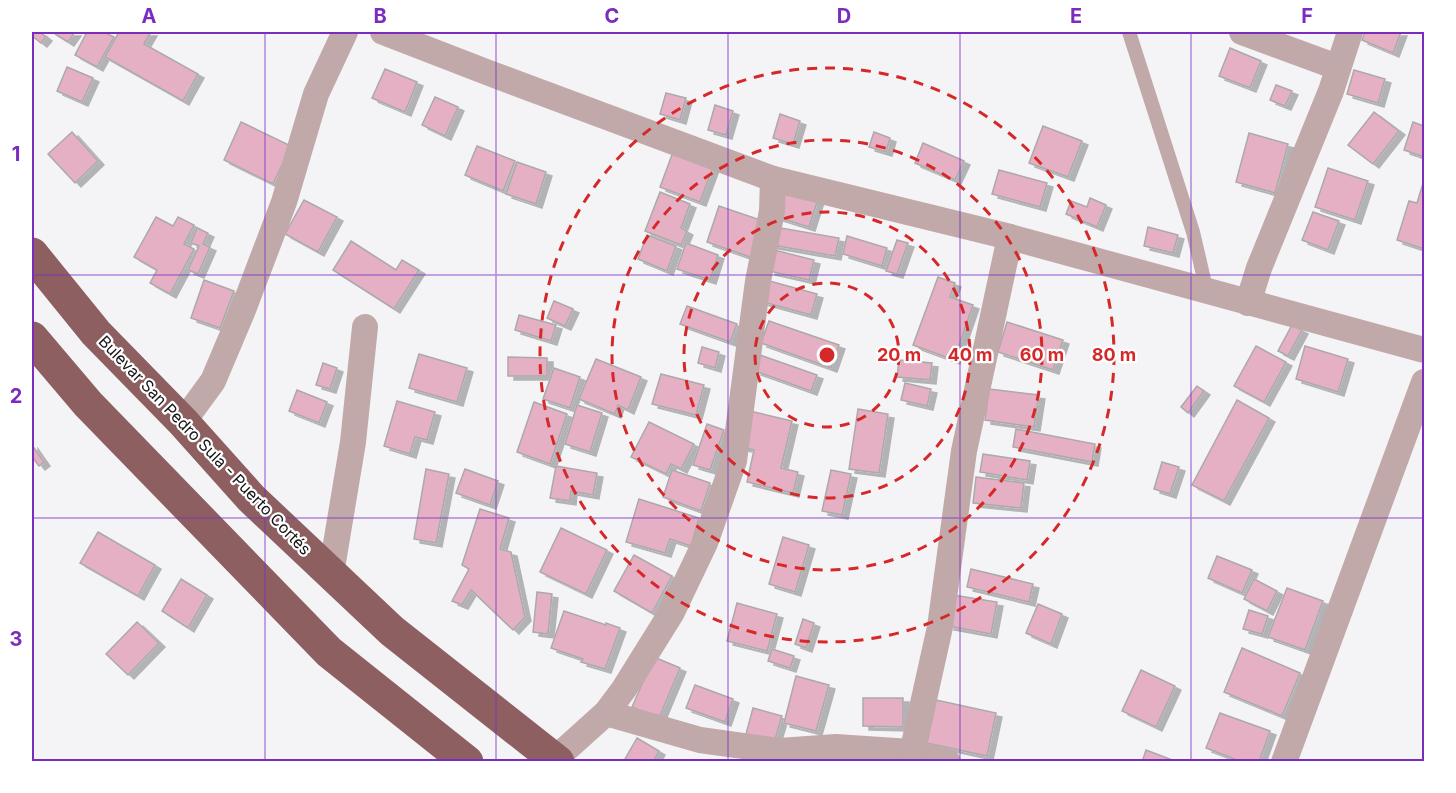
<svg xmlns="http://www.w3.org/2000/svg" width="1456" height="793" viewBox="0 0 1456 793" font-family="Inter,sans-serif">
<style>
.building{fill:#e5b0c3;stroke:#aca9aa;stroke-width:1.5;filter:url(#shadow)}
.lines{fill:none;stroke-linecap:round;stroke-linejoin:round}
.service{stroke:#c2a9a9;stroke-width:14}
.minor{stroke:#c2a9a9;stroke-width:26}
.trunk{stroke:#8e5f60;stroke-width:33}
.grid{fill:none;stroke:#7b2cbf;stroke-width:1.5;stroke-opacity:0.55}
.ring{fill:none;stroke:#d62828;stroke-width:3;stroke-dasharray:10 8}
.labels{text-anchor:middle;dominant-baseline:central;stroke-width:4.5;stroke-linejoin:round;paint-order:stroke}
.street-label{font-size:16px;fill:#151516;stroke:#fff}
.centre{fill:#d62828;stroke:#fff;stroke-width:3}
.ring-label{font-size:18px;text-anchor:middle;font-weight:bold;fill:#d62828;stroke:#fff;stroke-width:4.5;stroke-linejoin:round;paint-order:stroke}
.neatline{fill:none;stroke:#7b2cbf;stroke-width:2}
.grid-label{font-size:20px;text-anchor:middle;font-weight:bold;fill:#7b2cbf}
</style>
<defs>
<filter id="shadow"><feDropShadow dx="6" dy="4" stdDeviation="0" flood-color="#0004"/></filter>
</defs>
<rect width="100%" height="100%" fill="#f4f4f7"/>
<g class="building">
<polygon points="32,32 40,32 46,37 41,43 32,36"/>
<polygon points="52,32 75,32 68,42"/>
<polygon points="87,32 104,32 114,37 97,67 75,55"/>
<polygon points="119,32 151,32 144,44 198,74 183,101 105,57"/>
<polygon points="1365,32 1401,32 1393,53 1362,40"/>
<polygon points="1230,48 1261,61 1250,88 1219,76"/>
<polygon points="67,67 93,78 82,102 57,91"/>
<polygon points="385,69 417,82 405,112 372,98"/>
<polygon points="1354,70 1385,79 1378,103 1347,94"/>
<polygon points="1276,85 1292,91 1285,106 1270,100"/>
<polygon points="666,93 686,98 680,120 660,114"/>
<polygon points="435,97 458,107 445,136 422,125"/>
<polygon points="715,105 733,111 726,135 708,130"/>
<polygon points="1374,112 1399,131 1373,164 1348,145"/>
<polygon points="780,114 800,121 793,144 773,138"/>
<polygon points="241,122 291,146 273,184 224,160"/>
<polygon points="1413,122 1424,126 1424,157 1404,150"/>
<polygon points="1043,126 1082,141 1068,177 1029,163"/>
<polygon points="72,132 98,161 75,183 48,154"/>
<polygon points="874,132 890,138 886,152 869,147"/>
<polygon points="1249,133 1288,144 1275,193 1236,182"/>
<polygon points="923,143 964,161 955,180 915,163"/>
<polygon points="477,146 515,161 503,191 465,175"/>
<polygon points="673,152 713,167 700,202 660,187"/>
<polygon points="517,162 546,172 536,204 506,194"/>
<polygon points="1328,168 1368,181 1355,220 1315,207"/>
<polygon points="999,170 1047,183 1040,207 992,194"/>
<polygon points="1424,180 1424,249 1397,240 1409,201 1417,203"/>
<polygon points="786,189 818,199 809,227 777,217"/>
<polygon points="660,192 690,204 681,228 687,231 681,245 645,231"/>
<polygon points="1090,198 1106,205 1097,227 1066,214 1071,201 1087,207"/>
<polygon points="304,200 337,217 318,252 285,234"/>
<polygon points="719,206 766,222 753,258 707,242"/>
<polygon points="1313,212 1339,221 1328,250 1302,240"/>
<polygon points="156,217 173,226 178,217 194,225 184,244 194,249 170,294 150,283 157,270 134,257"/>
<polygon points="775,227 839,238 835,256 772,245"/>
<polygon points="1148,227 1178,235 1173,253 1144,246"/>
<polygon points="197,228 208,233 203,244 210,247 198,274 188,270 199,246 191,243"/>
<polygon points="647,235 676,246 667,271 638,259"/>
<polygon points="847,236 887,248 882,266 843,254"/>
<polygon points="897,240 908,243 897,274 886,271"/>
<polygon points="351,241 396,270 402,260 419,270 394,309 333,270"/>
<polygon points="686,243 718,255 710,280 677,269"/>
<polygon points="774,250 814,260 809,280 769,271"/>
<polygon points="938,277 955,283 950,297 973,305 954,360 913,345"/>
<polygon points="204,280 234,291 220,328 191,318"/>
<polygon points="766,280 817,294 811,315 760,301"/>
<polygon points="554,301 573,309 565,326 547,318"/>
<polygon points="687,306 737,324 730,342 680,324"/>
<polygon points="519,315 556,325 551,341 515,330"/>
<polygon points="769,321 839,345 831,368 761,343"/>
<polygon points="1007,322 1063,340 1053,370 998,352"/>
<polygon points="1292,325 1302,330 1288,356 1278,351"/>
<polygon points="1256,346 1286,362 1264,402 1234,386"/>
<polygon points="1305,346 1348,359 1338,392 1296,379"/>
<polygon points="702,347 719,352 715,368 698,363"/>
<polygon points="419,354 467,368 457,402 409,388"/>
<polygon points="760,355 817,375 811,391 755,371"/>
<polygon points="508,357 547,358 547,376 508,376"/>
<polygon points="596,359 641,377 628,410 618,405 615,414 579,399"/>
<polygon points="899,360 932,363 930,380 897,377"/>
<polygon points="323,363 337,368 330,389 316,385"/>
<polygon points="554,368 580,377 570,408 543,399"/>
<polygon points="661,374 704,385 696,415 652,404"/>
<polygon points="905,383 931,389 927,406 901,400"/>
<polygon points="1197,386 1204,391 1188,413 1181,407"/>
<polygon points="989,389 1039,395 1034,427 985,420"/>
<polygon points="297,390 327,402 319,423 289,411"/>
<polygon points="1237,400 1269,418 1224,501 1192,485"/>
<polygon points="397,401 435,412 427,440 415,437 410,454 384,446"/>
<polygon points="534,402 567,414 550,464 517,452"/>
<polygon points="577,405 602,413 590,452 565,444"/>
<polygon points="858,409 888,414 879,473 849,469"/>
<polygon points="750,411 792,421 781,468 798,472 793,493 747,482 754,450 742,447"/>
<polygon points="649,422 694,444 681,469 671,464 666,474 631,457"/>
<polygon points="707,424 724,430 710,470 693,465"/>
<polygon points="1016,429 1095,444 1092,462 1013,447"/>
<polygon points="32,445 44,462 39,466 32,457"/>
<polygon points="983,454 1030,461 1027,480 980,472"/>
<polygon points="1162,462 1179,467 1170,494 1154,489"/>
<polygon points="556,466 597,473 593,495 571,491 570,501 550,498"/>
<polygon points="426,469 449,474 436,543 414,539"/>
<polygon points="465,469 498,481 490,505 456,493"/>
<polygon points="672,470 710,483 701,511 663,497"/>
<polygon points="831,470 851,474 842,515 822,511"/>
<polygon points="976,477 1024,483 1021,508 973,503"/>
<polygon points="639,499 699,518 691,546 670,539 665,553 626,542"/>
<polygon points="480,509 509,518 500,549 511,552 525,617 513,630 471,590 462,605 452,601 469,569 462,565"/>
<polygon points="561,528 607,550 586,594 540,572"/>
<polygon points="98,532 155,565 138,596 80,563"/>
<polygon points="783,537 809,545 795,592 769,584"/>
<polygon points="634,555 672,576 652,613 614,591"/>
<polygon points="1217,556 1252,570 1242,593 1208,578"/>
<polygon points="971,569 1033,584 1029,602 967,587"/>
<polygon points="181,579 207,595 188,628 162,611"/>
<polygon points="1254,579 1277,591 1267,611 1244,599"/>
<polygon points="1287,588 1323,601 1305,650 1268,637"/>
<polygon points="537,592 552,594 548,634 533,632"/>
<polygon points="953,595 997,602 991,634 948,626"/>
<polygon points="737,603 777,614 767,651 727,641"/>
<polygon points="1038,604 1062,614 1051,644 1026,633"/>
<polygon points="1249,610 1268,616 1262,634 1243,629"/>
<polygon points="564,611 606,625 606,623 620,628 605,669 581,662 583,659 551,648"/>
<polygon points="803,619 814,623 806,648 795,644"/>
<polygon points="137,622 159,643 128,675 106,654"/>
<polygon points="1242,648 1300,673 1282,716 1224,692"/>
<polygon points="772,649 794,656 790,668 768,661"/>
<polygon points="654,657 680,668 659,718 632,707"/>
<polygon points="1141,670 1175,686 1156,727 1122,711"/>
<polygon points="796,676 829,685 816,731 784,723"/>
<polygon points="695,685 733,699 725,722 686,708"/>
<polygon points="863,698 903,698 903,727 863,726"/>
<polygon points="936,700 996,713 987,756 927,743"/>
<polygon points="753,708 782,716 773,746 745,738"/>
<polygon points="1220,713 1270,731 1259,762 1242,762 1206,748"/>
<polygon points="637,738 659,751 653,762 630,762 625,759"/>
<polygon points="1146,750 1175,761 1175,762 1142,762"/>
</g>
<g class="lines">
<polyline class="service" points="1129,32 1193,232 1207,292"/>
<g class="minor">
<polyline points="383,32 489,73 773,179 1010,237 1424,350"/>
<polyline points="1242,32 1337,67"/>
<polyline points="1248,303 1259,268 1331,91 1350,32"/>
<polyline points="183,422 213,381 243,310 284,202 316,94 345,32"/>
<polyline points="331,574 353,442 365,327"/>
<polyline points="606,713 700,740 779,751 836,747 911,752 948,762"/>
<polyline points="555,759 606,713 624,689 672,612 705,543 734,461 758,281 772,211 773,179"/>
<polyline points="910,762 940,627 964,451 1010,237"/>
<polyline points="1284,762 1424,382"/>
</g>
<g class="trunk">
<polyline points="32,254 96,333 183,422 251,498 392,631 558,762"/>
<polyline points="32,338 88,404 329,652 467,762"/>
</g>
</g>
<path class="grid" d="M265,32V762M496,32V762M728,32V762M960,32V762M1191,32V762M32,275H1424M32,518H1424"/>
<g class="ring">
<circle cx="827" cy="355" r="72"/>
<circle cx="827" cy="355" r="143"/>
<circle cx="827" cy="355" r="215"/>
<circle cx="827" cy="355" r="287"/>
</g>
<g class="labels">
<g class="street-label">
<text transform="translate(205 445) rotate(46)">Bulevar San Pedro Sula - Puerto Cortés</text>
</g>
</g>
<circle cx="827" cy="355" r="9" class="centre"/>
<g class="ring-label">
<text x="899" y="361">20 m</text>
<text x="970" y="361">40 m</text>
<text x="1042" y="361">60 m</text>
<text x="1114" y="361">80 m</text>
</g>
<rect width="1456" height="793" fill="none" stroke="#ffffff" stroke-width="66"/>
<rect x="33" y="33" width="1390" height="727" class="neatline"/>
<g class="grid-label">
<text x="149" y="23">A</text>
<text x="380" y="23">B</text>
<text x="612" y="23">C</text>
<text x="844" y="23">D</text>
<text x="1076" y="23">E</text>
<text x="1307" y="23">F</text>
<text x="16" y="161">1</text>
<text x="16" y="403">2</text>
<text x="16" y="646">3</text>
</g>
</svg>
